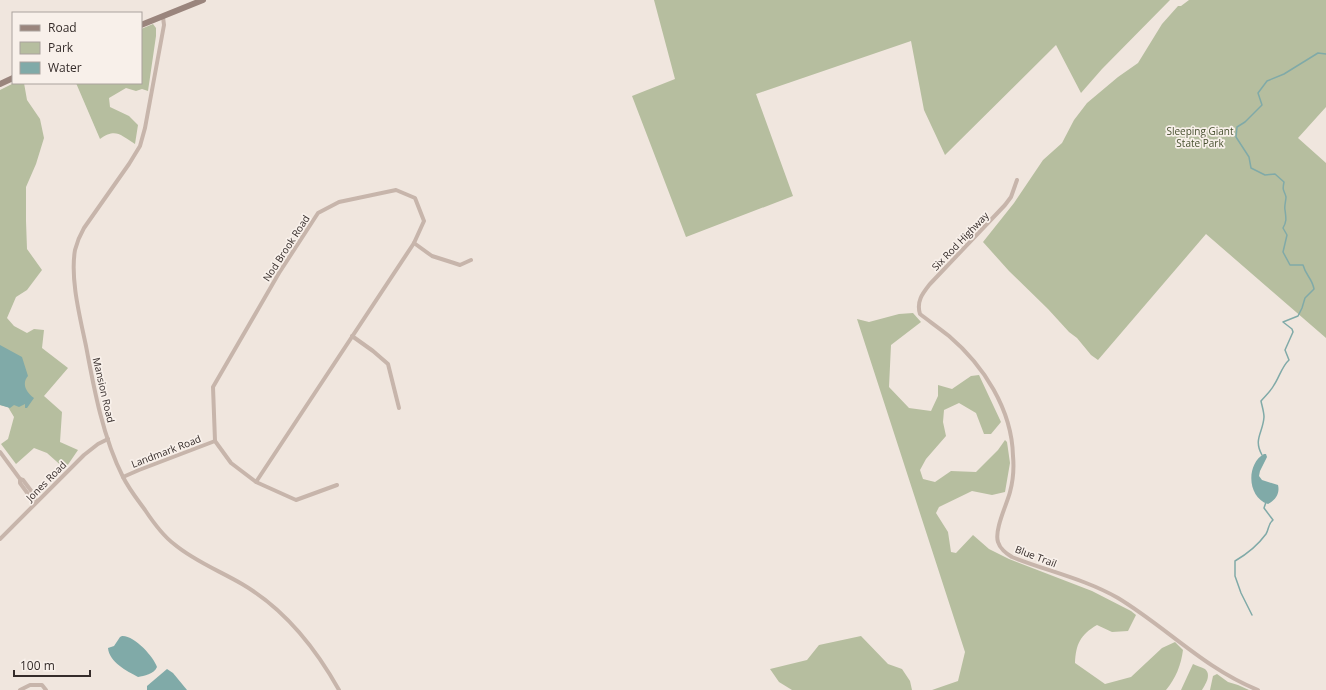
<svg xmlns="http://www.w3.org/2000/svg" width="1326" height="690" viewBox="0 0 1326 690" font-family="'Open Sans',sans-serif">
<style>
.green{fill:#b6be9f}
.water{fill:#80aaa8}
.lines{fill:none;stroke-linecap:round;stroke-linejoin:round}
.stream{stroke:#80aaa8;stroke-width:1.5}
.street{stroke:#c7b5ab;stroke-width:4}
.secondary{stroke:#9a857d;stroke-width:6}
.labels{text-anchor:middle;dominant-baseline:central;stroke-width:3.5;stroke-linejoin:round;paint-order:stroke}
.park-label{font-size:10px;fill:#485130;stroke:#f8f0ea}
.street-label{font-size:10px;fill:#352c2a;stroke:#f8f0ea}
</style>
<rect width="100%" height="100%" fill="#f0e6de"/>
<g class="green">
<polygon points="654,0 1170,0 1102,69 1081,93 1056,45 945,155 924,110 911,41 756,94 793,196 686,237 632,96 675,79"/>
<polygon points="1189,0 1326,0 1326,107 1298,138 1326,163 1326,338 1206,234 1098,360 1091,355 1077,338 1069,332 1048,309 1009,271 983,242 1014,203 1043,160 1062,143 1074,120 1087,103 1118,77 1138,63 1162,24 1178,6 1181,6"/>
<path d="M153,24L156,28V36L148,91L142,89L136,91L126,88L109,98L110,107L129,116L138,125L135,144C120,135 116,128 100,139L76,83H141V29Z"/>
<polygon points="14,83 24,83 27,100 40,119 44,138 36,164 26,187 26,221 27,249 42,270 27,290 16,297 7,318 14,326 27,333 34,329 44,330 42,348 68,368 44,396 62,412 60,442 78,450 65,469 47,453 34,448 16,464 1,444 8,439 14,417 8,407 0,405 0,90"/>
<path d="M913,313L921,322L891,345L889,387L909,408L931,411L938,396V385L952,389L971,376L979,375L1001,422L991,434H984L976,413L959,403L944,410L943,422L946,436L926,459L920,470L923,479L935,482L951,471L976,472L998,450L1005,440L1007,442L1010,463L1005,492L992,495L972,491L939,507L936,513L948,532L951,552L956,553L973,535L989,549L1009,559L1092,591L1131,611L1136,615L1128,631L1112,632L1097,625C1080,635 1076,644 1075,663L1105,684L1131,677L1162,648L1175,642L1183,650C1181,665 1176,678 1166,690H932L958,681L965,652L857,319L869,322L899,314Z"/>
<polygon points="861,636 888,664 902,669 910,681 912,690 792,690 779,682 770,669 807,660 819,645"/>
<path d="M1193,664C1196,666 1202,667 1205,669C1212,675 1205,685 1202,690H1181Z"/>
<polygon points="1217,674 1228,682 1238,685 1249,690 1210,690 1213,676"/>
</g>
<g class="water">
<path d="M0,345L22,357L28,376C21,384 27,393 34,398L27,408H25V404L19,407L14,405L10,408L0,405Z"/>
<path d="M1264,454H1266L1267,457L1260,471L1259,476L1262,480L1278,485C1280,493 1276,500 1268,504C1247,497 1246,464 1264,454Z"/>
<path d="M122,636C134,635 154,657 157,667C154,674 144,676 138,677C127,671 109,662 108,648L114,646L120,637Z"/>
<polygon points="167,669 173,673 187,690 147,690 147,686"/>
</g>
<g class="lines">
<g class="stream">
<path d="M1262,455C1253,439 1263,433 1264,417C1264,412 1262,406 1261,401C1265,396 1271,391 1274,385C1279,378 1282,366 1289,360L1285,350L1293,332L1292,329L1283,322L1298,316L1302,308L1305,298L1314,289C1312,278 1306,276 1303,265H1290L1283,252L1287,235L1283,228C1287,221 1286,218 1285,210C1284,206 1286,201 1286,197C1284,189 1282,192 1284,182L1275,174L1265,175L1251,168L1249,157L1236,137L1237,127L1245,122L1262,105L1258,93L1267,81L1284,74L1318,53L1326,54"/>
<path d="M1252,615L1241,593L1235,576V561C1247,554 1258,545 1266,534C1269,529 1268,524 1273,520L1264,508L1266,502"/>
</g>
<g class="street">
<path d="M163,17L164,25L145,128L140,146L129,164L84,228C80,235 77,242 75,250C70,279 80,317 86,346C94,389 103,438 123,477C129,489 137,499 145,510C153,522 162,535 174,544C194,561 220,571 242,584C285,609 315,647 339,690"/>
<path d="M1017,180L1011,197L1005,205L930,284C923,293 916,301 920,314C929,321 939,328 949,336C983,365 1012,409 1013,456C1014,467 1013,481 1010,492C1007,504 994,530 998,542C1000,549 1006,553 1012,557C1047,571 1085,579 1118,598C1166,627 1205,669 1258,690"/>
<polyline points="414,243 432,256 454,263 460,265 471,260"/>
<polyline points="352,336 373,351 388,364 399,408"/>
<polyline points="0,452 20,479 23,480 35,496 35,499"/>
<polyline points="123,477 139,470 215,441"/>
<polyline points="20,479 20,483 31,498 36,500"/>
<polyline points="256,482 414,243 424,221 415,198 396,190 339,202 318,213 279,273 213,387 215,441 231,463 256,482 296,500 337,485"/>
<polyline points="0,539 84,455 98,444 108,439"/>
<polyline points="20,690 30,685 42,685 46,690"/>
</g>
<g class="secondary">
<polyline points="141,25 203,0"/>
<polyline points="0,84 13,78"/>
</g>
</g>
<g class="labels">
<g class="park-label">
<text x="1200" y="131">Sleeping Giant<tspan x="1200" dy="12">State Park</tspan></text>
</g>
<g class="street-label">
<text transform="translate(960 241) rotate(-46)">Six Rod Highway</text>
<text transform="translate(286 248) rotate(-57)">Nod Brook Road</text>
<text transform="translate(104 390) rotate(77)">Mansion Road</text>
<text transform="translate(166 451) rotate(-21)">Landmark Road</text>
<text transform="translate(46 481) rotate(-45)">Jones Road</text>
<text transform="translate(1036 556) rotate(21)">Blue Trail</text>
</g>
</g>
<rect x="12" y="12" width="130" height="72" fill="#f8f0ea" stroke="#aaa29d"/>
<rect x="20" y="25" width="20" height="6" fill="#9a857d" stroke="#aaa29d"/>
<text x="48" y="32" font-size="12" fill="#352c2a">Road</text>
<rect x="20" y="42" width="20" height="12" fill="#b6be9f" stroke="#aaa29d"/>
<text x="48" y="52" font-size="12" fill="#352c2a">Park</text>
<rect x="20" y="62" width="20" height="12" fill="#80aaa8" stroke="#aaa29d"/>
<text x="48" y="72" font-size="12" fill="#352c2a">Water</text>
<path d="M14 670v6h76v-6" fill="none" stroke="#352c2a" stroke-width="2"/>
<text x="20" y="670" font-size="12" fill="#352c2a" stroke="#f8f0ea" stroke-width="3" paint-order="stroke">100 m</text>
</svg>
